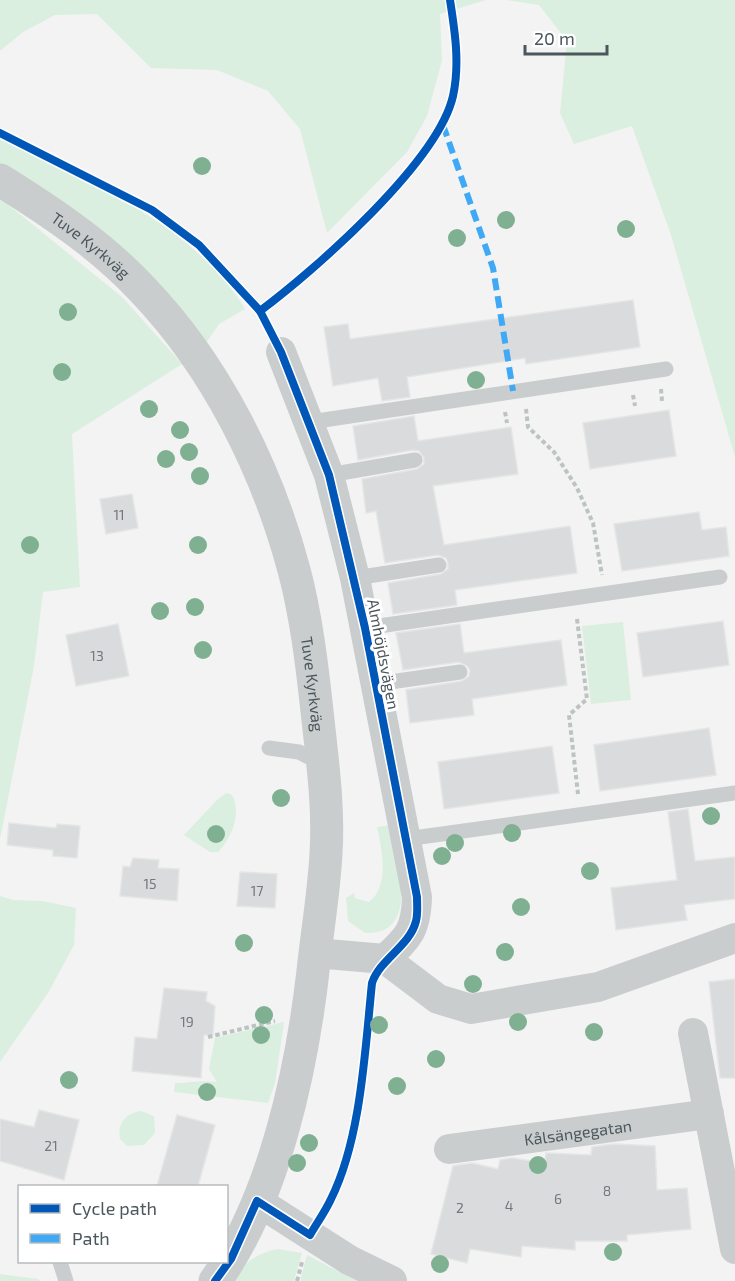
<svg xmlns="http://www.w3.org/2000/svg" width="735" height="1281" viewBox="0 0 735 1281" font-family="'Exo 2',sans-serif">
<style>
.green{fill:#daefe0}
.building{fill:#dadbdc;stroke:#e4e5e5;stroke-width:1.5}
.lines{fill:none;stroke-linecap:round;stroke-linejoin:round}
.path{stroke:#bbc4c0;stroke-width:4;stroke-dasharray:4.5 3;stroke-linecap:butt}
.service{stroke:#cacdce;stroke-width:15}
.minor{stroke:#cacdce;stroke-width:30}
.tertiary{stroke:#cacdce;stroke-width:33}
.quiet{stroke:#3fa9f5;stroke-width:6;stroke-dasharray:12 6;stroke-linecap:butt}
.cycleway-casing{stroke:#fff;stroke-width:11}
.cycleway{stroke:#0057b8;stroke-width:8}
.tree{fill:#80b092}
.labels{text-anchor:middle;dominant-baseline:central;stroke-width:6;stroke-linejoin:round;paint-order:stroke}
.number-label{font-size:14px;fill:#70797e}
.street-label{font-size:16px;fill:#4b575d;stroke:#fff}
</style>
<rect width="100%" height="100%" fill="#f3f3f3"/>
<g class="green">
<polygon points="0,0 486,0 440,14 442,60 427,116 407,152 327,233 300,129 268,91 217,70 151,68 97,14 55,15 23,32 0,51"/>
<polygon points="506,0 735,0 735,457 671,235 632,126 574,144 560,113 567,41 539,5"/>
<path d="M0,139C86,181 193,223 245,309L219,324L206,343L0,164Z"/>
<polygon points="0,198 122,297 182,364 72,434 80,587 43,592 34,666 0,839"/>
<polygon points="623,622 631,700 591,704 582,626"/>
<path d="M227,793L232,795C242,814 231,839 218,852H210L184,835L219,798Z"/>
<path d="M392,825C397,857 422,936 365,933L348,921L346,898L354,893L355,898L369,902C390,886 382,850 377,827Z"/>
<polygon points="0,896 13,900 43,901 76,908 74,945 48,993 0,1062"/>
<path d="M284,1022L275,1083L268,1103L174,1092L175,1083C190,1083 202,1080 217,1082L209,1069L215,1038Z"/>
<path d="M141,1111L154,1116L155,1133L144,1145L127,1146L120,1139C117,1123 126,1113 141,1111Z"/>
<path d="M278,1249L302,1253L294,1281H229C243,1264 256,1253 278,1249Z"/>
<polygon points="307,1255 357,1281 300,1281"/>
<polygon points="0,1274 38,1279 40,1281 0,1281"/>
</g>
<g class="building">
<polygon points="633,300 640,347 526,364 525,358 407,377 410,397 382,401 378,378 333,386 324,327 348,324 350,339"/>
<polygon points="669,410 676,456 590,469 583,423"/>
<polygon points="414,416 418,441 511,427 518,474 433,486 444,545 570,526 577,573 455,590 457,605 393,614 388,583 441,574 448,569 448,563 446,558 438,555 385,563 376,511 366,513 362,479 417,469 424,464 424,458 419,451 413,450 358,460 353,426"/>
<polygon points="132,494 138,528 106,534 100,499"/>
<polygon points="699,512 702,530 726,527 729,556 622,571 614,524"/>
<polygon points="723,621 729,665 643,677 637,633"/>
<polygon points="118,624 129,676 76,686 66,635"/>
<polygon points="460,624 464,653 561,640 567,685 472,699 474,715 410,723 406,690 462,681 469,676 470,670 467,666 459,662 403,670 396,633"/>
<polygon points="709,728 716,775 600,791 594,745"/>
<polygon points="552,746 559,793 444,809 438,762"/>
<polygon points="688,809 695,861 735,857 735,899 684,905 687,920 616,930 611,888 677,880 668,812"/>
<polygon points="9,823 56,828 57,824 80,826 77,858 53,856 53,850 7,845"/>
<polygon points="133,858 159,860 158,868 179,869 177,901 120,896 123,866 130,867"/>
<polygon points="240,872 277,874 275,908 237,906"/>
<polygon points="735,979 735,1078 720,1078 709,982"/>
<polygon points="164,988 207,992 206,1001 215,1006 213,1035 204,1035 201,1078 132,1071 135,1037 157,1039"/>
<polygon points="39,1110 79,1120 64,1180 0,1161 0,1119 34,1127"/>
<polygon points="177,1115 215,1125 198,1186 157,1186"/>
<polygon points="614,1144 655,1146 657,1190 687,1188 691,1229 627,1235 627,1241 575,1241 575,1250 522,1246 521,1257 470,1249 467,1263 431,1254 453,1166 472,1163 498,1169 500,1160 512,1158 545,1163 546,1153 591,1155 592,1147"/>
</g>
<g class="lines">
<g class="path">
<polyline points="661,389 662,401"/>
<polyline points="633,395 635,406"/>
<polyline points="526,409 528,427 554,452 577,488 593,523 602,575"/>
<polyline points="505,412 507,423"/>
<polyline points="577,619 587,699 569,715 578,794"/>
<polyline points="208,1037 275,1021"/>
<polyline points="297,1281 302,1262"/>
</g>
<g class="service">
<polyline points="310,422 666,369"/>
<polyline points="329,475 415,460"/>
<polyline points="355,578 439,565"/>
<polyline points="365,628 720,577"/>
<polyline points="376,684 460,672"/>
<polyline points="269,748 299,752 322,764"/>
<polyline points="406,839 735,793"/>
<polyline points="60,1262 66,1281"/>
</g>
<g class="minor">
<path d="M281,352L329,475L355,578L417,897C416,930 409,937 385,959"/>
<polyline points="315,953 385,959 438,999 471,1009 598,987 735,938"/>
<polyline points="693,1033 735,1249"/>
<path id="s1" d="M449,1149L709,1114"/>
<polyline points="257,1201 349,1260 392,1281"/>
</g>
<path class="tertiary" id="s2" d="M0,180C50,211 102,246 142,289C216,366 267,469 294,570C306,615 312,665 317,711C322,758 329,806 326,853C324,893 317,932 313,971C302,1068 274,1201 215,1281"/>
<polyline class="quiet" points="443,125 493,268 513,391"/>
<g class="cycleway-casing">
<g id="cycleway">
<polyline points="0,133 152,210 199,245 260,311"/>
<path d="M215,1281L231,1259L257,1201L310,1235C317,1223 325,1212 331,1199C361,1139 365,1050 372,983C380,959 410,946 416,921C418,914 417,905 417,897L365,628L329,475L281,352L260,311C315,270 438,162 453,96C460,64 455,32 450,0"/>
</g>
</g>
<use href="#cycleway" class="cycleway"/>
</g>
<g class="tree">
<circle cx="202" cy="166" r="9"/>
<circle cx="506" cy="220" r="9"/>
<circle cx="626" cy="229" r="9"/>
<circle cx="457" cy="238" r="9"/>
<circle cx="68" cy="312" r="9"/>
<circle cx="62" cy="372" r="9"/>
<circle cx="476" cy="380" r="9"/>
<circle cx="149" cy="409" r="9"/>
<circle cx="180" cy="430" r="9"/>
<circle cx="189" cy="452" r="9"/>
<circle cx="166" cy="459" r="9"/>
<circle cx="200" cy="476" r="9"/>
<circle cx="30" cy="545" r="9"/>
<circle cx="198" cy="545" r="9"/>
<circle cx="195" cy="607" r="9"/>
<circle cx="160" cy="611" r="9"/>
<circle cx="203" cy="650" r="9"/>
<circle cx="281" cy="798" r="9"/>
<circle cx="711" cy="816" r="9"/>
<circle cx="512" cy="833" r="9"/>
<circle cx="216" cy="834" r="9"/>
<circle cx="455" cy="843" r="9"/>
<circle cx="442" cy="856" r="9"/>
<circle cx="590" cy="871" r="9"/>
<circle cx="521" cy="907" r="9"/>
<circle cx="244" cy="943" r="9"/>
<circle cx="505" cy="952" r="9"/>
<circle cx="473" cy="984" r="9"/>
<circle cx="264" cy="1015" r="9"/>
<circle cx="518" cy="1022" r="9"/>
<circle cx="379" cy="1025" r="9"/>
<circle cx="594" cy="1032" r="9"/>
<circle cx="261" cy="1035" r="9"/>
<circle cx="436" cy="1059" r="9"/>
<circle cx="69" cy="1080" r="9"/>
<circle cx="397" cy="1086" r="9"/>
<circle cx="207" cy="1092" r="9"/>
<circle cx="309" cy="1143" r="9"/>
<circle cx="297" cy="1163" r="9"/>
<circle cx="538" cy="1165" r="9"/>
<circle cx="613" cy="1252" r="9"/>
<circle cx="440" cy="1264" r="9"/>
</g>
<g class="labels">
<g class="number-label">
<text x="119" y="514">11</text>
<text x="97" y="655">13</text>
<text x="150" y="883">15</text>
<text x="257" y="890">17</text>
<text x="187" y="1021">19</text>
<text x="51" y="1145">21</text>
<text x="607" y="1190">8</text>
<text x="558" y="1198">6</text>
<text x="509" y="1205">4</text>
<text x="460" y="1207">2</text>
</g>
<g class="street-label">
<text stroke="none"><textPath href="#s2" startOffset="112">Tuve Kyrkväg</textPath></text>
<text transform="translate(384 654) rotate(79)">Almhöjdsvägen</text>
<text stroke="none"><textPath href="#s2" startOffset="618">Tuve Kyrkväg</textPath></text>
<text stroke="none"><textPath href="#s1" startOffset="130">Kålsängegatan</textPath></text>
</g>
</g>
<rect x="18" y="1185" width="210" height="78" fill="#ffffff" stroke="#b7bcbe" stroke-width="1.5"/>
<rect x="30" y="1204" width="30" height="9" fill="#0057b8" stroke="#b7bcbe" stroke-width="1.5"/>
<text x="72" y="1215" font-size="18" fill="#4b575d">Cycle path</text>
<rect x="30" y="1234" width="30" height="9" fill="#3fa9f5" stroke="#b7bcbe" stroke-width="1.5"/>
<text x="72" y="1245" font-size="18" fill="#4b575d">Path</text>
<path d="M525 45v9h82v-9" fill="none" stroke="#4b575d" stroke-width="3"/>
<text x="534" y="45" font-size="18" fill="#4b575d" stroke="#ffffff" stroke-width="4.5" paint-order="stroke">20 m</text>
</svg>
